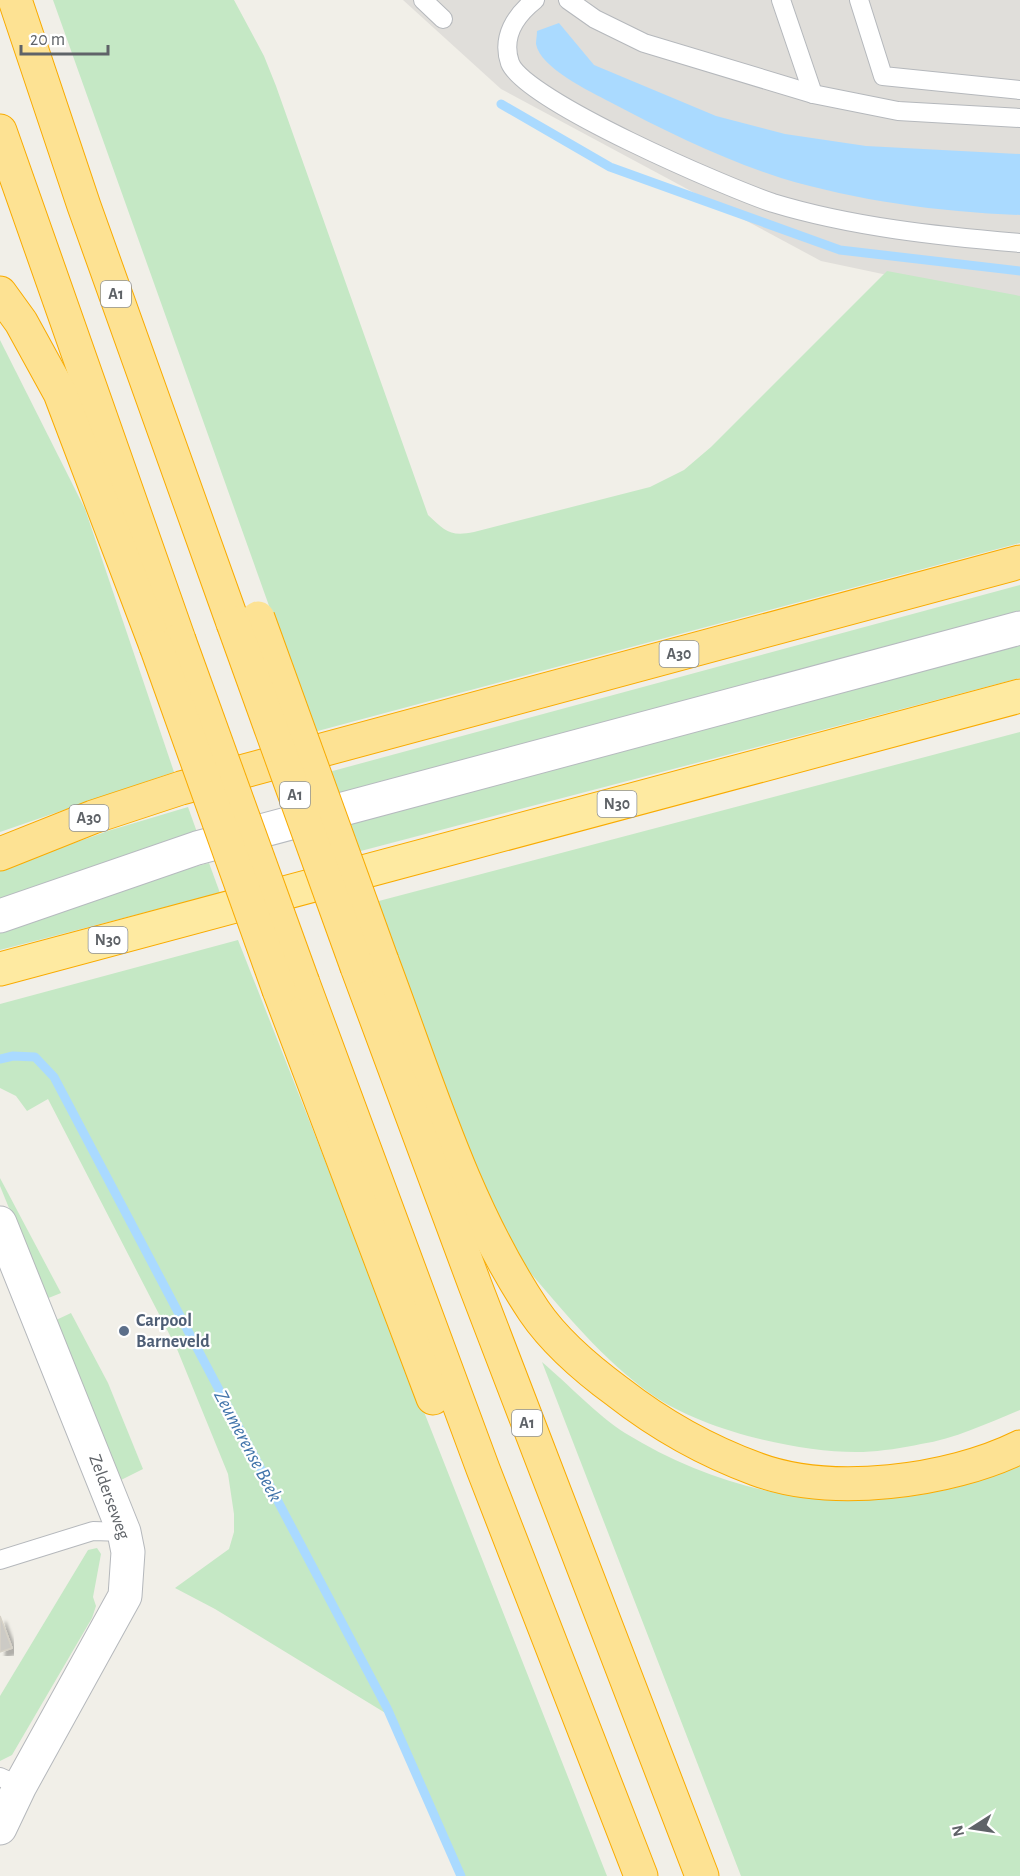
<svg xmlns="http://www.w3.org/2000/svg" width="1020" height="1876" viewBox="0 0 1020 1876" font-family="'Alegreya Sans',sans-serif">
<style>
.industrial{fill:#e0deda}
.green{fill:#c5e8c5}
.water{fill:#aadaff}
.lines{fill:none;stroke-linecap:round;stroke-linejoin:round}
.stream{stroke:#aadaff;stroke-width:9}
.building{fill:#cccac5;stroke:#d6d1c6;stroke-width:1.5;filter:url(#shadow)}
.service-casing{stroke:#b5b8bc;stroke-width:20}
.minor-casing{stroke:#b5b8bc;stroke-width:35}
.secondary-casing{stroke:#b6babf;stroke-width:35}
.trunk-casing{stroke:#f9ab00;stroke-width:35}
.motorway-casing{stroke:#f9ab00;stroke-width:35}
.service{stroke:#fff;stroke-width:18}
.minor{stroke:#fff;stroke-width:33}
.secondary{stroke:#fff;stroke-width:33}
.trunk{stroke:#feeaa1;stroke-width:33}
.motorway{stroke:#fde293;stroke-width:33}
.motorway-bridge-casing{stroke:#f9ab00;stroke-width:35;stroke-linecap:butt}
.motorway-bridge{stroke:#fde293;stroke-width:33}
.service-dot{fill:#5c6f8a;stroke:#fff;stroke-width:2}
.labels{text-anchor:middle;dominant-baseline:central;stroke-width:4.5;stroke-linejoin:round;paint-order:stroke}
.shield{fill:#fff;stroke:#8f9295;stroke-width:1.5}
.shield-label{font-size:16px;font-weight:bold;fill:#5f6368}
.service-label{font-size:18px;font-weight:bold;fill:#4e5e75;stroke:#fff;text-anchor:start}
.street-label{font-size:18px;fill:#5f6368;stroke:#fff}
.water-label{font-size:20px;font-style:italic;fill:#4174aa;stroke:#fff}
</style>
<defs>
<filter id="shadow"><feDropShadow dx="5.5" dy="5.5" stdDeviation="1.5" flood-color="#0004"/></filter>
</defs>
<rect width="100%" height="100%" fill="#f1efe8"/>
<polygon class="industrial" points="403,0 1020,0 1020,303 821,261 501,89"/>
<g class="green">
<path d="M53,0H234L264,56L276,86L428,515C445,531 450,537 474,532L650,487L684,470L711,447L887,271L1020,296V543L314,732Z"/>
<polygon points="0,340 85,509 174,772 0,832"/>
<polygon points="1020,585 1020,620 339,800 329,772"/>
<polygon points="1020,638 1020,678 357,852 347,824"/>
<path d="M1020,732V1410C988,1423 955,1439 921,1444C903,1448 882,1451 863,1452C802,1454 701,1430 651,1394C588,1349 545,1286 493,1231L375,902Z"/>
<polygon points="188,807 198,835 0,905 0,869 111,830"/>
<polygon points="209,863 220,893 0,950 0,925 108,890"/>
<polygon points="238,940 607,1876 460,1876 387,1714 215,1609 175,1588 229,1549 234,1532 234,1514 228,1474 177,1349 48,1099 27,1111 16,1096 0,1088 0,1004"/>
<polygon points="0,1178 61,1293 46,1299 0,1186"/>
<polygon points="71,1313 108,1383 143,1469 121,1480 54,1321"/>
<path d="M542,1362C568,1384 597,1415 625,1433C747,1508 887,1522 1020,1466V1876H741Z"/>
<polygon points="97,1548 101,1554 93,1597 96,1606 92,1618 12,1755 0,1761 0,1696 88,1550"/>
</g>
<path class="water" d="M559,23L594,65L716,116L785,134L866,146L1020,154V215C940,212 858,201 781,178C722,159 665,131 610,102C591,92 540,68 536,44C536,40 537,35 537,31Z"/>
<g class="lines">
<g class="stream">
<polyline points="501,104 610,167 840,250 1020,271"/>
<polyline points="0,1059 13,1056 35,1057 54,1077 387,1708 461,1876"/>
</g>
</g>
<polygon class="building" points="0,1616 12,1648 0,1652"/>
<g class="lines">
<g class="service-casing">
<g id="service">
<polyline points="423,0 443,19"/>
<path d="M535,0C516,15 501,37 510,63C525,101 728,188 773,203C852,227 938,236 1020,243"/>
<polyline points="568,0 595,19 644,43 813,94 898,111 1020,118"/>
<polyline points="781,0 813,94"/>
<polyline points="859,0 883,76 1020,90"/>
<polyline points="0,1560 93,1531 124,1532"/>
<polyline points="0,1777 20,1786"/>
</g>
</g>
<g class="minor-casing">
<polyline id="minor" points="0,1223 124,1532 128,1552 125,1596 20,1786 0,1828"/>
</g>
<g class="secondary-casing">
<polyline id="secondary" points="0,916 197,848 1020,628"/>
</g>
<g class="trunk-casing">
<polyline id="trunk" points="0,969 1020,696"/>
</g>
<g class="motorway-casing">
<g id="motorway">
<polyline points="15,0 84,206 233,623"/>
<polyline points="0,131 179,640"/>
<polyline points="0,293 21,322 60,393 156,646"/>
<polyline points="0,854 93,817 181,788 1020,562"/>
<path d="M382,961C427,1080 463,1205 534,1311C555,1342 588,1370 618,1392C659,1424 707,1451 756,1469C831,1497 949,1482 1020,1447"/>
<polyline points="357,967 475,1285 702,1876"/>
<polyline points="303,983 483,1469 641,1876"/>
<polyline points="279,990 433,1398"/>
</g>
</g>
<use href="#service" class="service"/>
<use href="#minor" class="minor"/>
<use href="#secondary" class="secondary"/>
<use href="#trunk" class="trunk"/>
<use href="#motorway" class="motorway"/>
<g class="motorway-bridge-casing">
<g id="motorway-bridge">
<polyline points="258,618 382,961"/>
<polyline points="233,623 357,967"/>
<polyline points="179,640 303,983"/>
<polyline points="156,646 279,990"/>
</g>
</g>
<use href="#motorway-bridge" class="motorway-bridge"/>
</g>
<circle class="service-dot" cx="124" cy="1331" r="6"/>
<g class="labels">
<g class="shield">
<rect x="101" y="281" width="30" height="26" rx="4.5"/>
<rect x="659.5" y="641" width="39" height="26" rx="4.5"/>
<rect x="280" y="782" width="30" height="26" rx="4.5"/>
<rect x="597.5" y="791" width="39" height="26" rx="4.5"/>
<rect x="69.5" y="805" width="39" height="26" rx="4.5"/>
<rect x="88.5" y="927" width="39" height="26" rx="4.5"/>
<rect x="512" y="1410" width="30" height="26" rx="4.5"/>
</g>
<g class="shield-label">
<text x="116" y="294">A1</text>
<text x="679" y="654">A30</text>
<text x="295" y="795">A1</text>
<text x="617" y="804">N30</text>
<text x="89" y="818">A30</text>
<text x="108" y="940">N30</text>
<text x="527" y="1423">A1</text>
</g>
<g class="service-label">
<text x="136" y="1321">Carpool<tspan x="136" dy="21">Barneveld</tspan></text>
</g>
<g class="street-label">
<text transform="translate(109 1497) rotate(70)">Zelderseweg</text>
</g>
<g class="water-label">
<text transform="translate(248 1446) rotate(62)">Zeumerense Beek</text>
</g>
</g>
<g transform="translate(972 1828) rotate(258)" stroke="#ffffff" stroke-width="4.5" paint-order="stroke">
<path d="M0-4.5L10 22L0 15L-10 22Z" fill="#5f6368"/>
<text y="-9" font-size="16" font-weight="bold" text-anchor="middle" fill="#5f6368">N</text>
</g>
<path d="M21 45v9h87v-9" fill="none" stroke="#5f6368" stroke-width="3"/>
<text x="30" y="45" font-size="18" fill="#5f6368" stroke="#ffffff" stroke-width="4.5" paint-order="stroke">20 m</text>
</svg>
